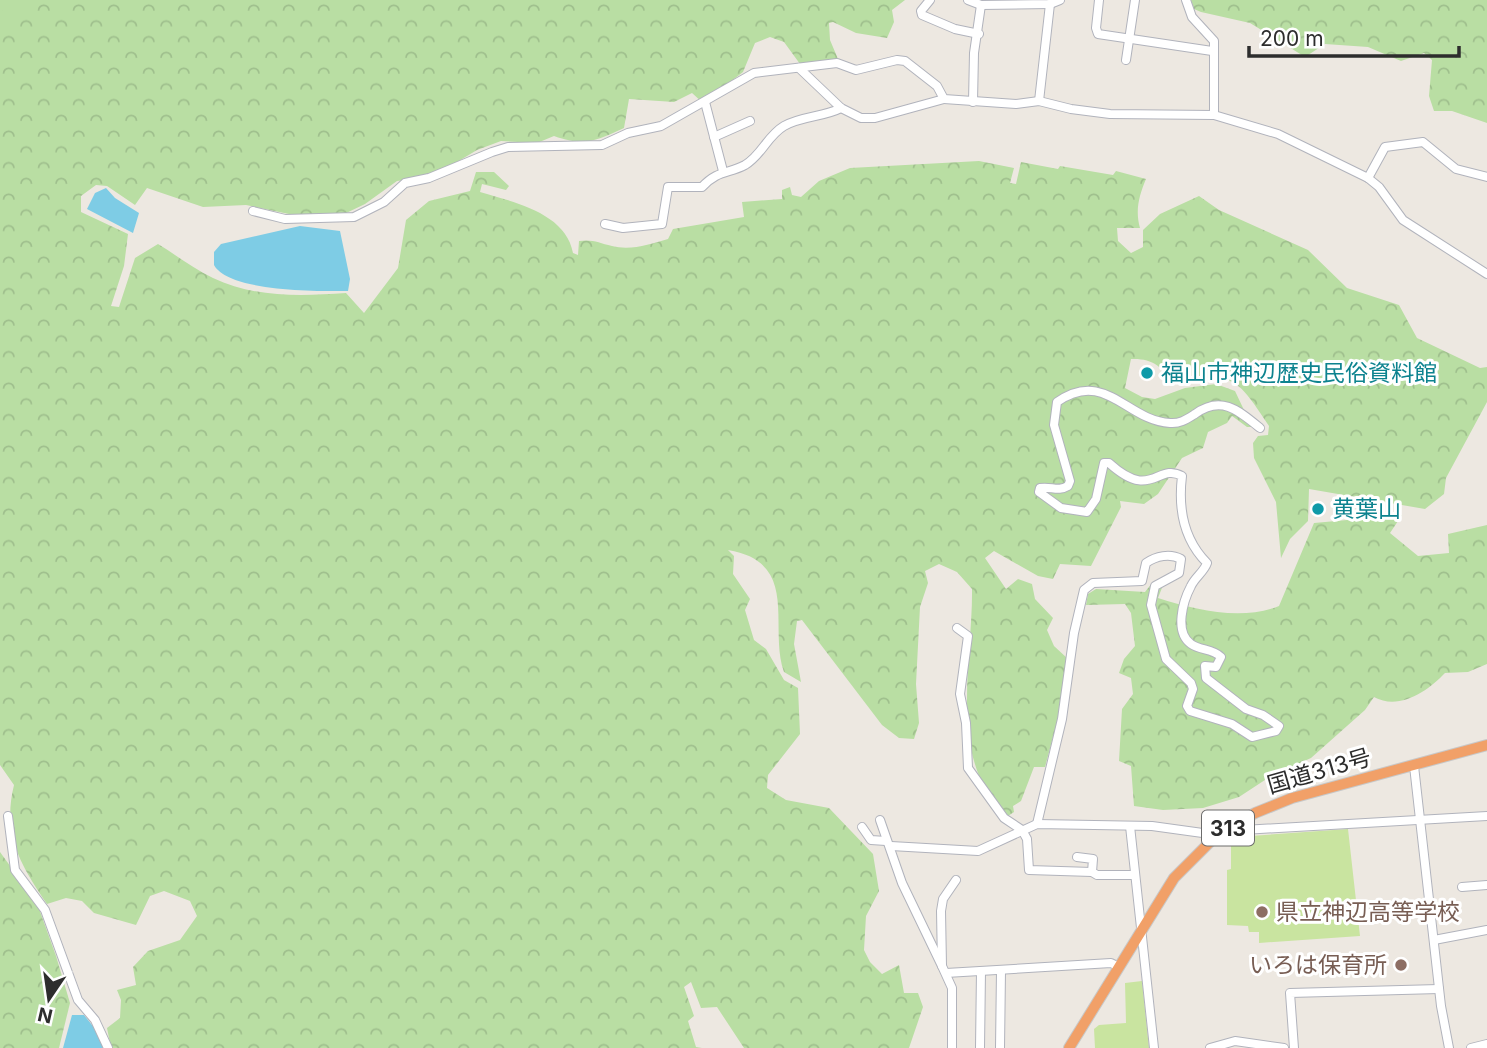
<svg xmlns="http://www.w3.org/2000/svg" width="1487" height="1048" viewBox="0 0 1487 1048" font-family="Inter,'Noto Sans JP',sans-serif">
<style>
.grass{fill:#b9dea3}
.forest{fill:url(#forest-crowns)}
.pitch{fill:#c9e4a0}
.water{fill:#7ecce5}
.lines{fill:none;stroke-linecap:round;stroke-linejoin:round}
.minor-casing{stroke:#b1b3bc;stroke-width:10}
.highway-casing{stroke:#c8c8c8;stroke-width:12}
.minor{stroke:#fff;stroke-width:8}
.highway{stroke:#f1a068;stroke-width:10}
.culture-dot{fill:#0f9aa8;stroke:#fff;stroke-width:2.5}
.education-dot{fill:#8d6e63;stroke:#fff;stroke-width:2.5}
.labels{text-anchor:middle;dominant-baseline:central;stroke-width:6;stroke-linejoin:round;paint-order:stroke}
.shield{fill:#fff;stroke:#6c6c6c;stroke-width:2}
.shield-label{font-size:21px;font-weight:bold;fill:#2d2d2d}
.culture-label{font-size:23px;fill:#0d838f;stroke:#fff;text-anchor:start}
.street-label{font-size:23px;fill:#2d2d2d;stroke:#fff}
.education-label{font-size:23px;fill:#785e54;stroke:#fff;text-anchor:start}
</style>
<defs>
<pattern id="forest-crowns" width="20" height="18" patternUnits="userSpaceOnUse" patternTransform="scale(1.75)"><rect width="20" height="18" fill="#b9dea3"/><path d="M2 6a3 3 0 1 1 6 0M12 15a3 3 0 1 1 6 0" fill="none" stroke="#9fbf8d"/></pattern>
</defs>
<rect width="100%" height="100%" fill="#ede8e1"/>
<polygon class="grass" points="0,0 37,0 38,5 21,20 0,14"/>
<g class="forest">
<path d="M35,0H905L892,10L894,22L887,38L856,33L833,22L829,23L830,40L838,59L800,64L784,42L770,37L755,43L743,72L703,103L692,93L674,102L629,99L624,128C595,141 585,147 554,136L537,143L501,141L477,150L442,171L421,178L397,181L365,204L340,216L289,214L246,205L203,207L147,188L135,205L107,186L96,185L81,196V212L128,234L124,266L111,306L119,307L135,258L158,244C176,255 194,269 213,278C255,298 301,296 346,293L364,313L398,268L406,220L429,201L470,191L476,172H494L509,186L506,190L482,184L480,192C514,202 566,213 573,253L578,255L579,241C593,239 599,243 612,246C631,251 650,244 668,239L673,229L744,217L742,202L782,199V190L790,187L792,195L801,197L819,181L850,168L979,161L1014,168L1010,183L1016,184L1021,162L1058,169L1060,166L1113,175L1116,171L1146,179C1139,196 1135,210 1140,228H1117L1118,241L1131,253L1143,247V230L1160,214L1199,196L1219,210L1308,250L1347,288L1399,305L1417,338L1480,368L1487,367V402L1446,478L1444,494L1425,509L1309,489L1308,521L1290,539L1281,558L1276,502L1254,458L1253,443L1258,436L1268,435L1269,426C1236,376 1232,370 1171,385C1164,366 1151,358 1131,359L1125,388L1142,397L1155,399L1185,388L1216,384L1235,391L1252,427H1247L1232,416L1227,423L1208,432L1203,448L1182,458L1158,494L1144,504L1120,501L1121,507L1091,566L1060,564L1053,579L1038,576L994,551L985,558L1006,589L1018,579L1032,584L1035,599L1053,618L1047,630L1054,646L1067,658L1060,711L1045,767H1034L1021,801L1013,806L1014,812L1008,816C946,764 973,660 972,589L957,572L939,564L925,571L928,583L920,607L916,684L919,723L914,739L899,738L882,725L802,620L797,621L794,644L801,682L784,672C768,627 801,562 728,550L734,556L733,574L750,599L745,610L754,640L766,649L784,680L798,688L800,734L768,775L767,788L786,800L829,808L873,854L879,891L866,916L864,950L870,962L882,974L899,965L904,993H918L923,1007L909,1048H744L717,1007L701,1008L691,982L684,987L694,1016L688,1021L696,1047L702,1048H111L107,1028L120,1018L121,1000L117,990L136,985L133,967L148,951L180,940L197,916L190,901L164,891L150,896L136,925L94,913L82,901L66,898L47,904C20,864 2,834 14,785L0,765V4L3,13C17,19 30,15 35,0Z"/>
<polygon points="1191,0 1487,0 1487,123 1452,111 1434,111 1429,96 1432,60 1424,53 1401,61 1368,47 1325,44 1305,57 1250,23 1201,12 1194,9"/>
<path d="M1402,515L1390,533L1418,556L1449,553L1448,534L1487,525V664L1468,672L1445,673C1428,691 1399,711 1374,697L1365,710L1311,758L1271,776L1239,797L1203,808L1163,810L1134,806L1131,766L1119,761L1122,709L1133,694L1131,678L1119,673L1124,659L1135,646L1131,613L1125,604L1086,605L1088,594L1096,589L1145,592L1152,583L1167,575L1158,598C1196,610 1241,621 1279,606L1314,523Z"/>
<polygon points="0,852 37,903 56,956 70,1003 59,1048 0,1048"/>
</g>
<g class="pitch">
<polygon points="1348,829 1360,936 1259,943 1259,932 1249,932 1248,926 1227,925 1227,870 1231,869 1231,846 1236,837"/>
<polygon points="1142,981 1149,1048 1095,1048 1094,1029 1099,1025 1126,1023 1125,983"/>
</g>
<g class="water">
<polygon points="106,188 115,198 139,213 133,233 87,209 95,193"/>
<path d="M300,226L340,231L350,279L348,291C318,291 229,292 214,265V252L221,244Z"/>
<polygon points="72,1015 84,1015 100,1035 103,1048 63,1048"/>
</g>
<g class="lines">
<g class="minor-casing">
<g id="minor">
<polyline points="930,0 921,11 922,15 955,29 979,34"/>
<polyline points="968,0 981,5 1050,4 1060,0"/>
<polyline points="1099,0 1096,28 1098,34 1212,51"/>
<polyline points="1186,0 1192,17 1214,41 1214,115"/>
<polyline points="1126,60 1135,0"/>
<polyline points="799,68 841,108 861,118 875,118 944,99"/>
<polyline points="1039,101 1050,4"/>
<polyline points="705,102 723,171"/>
<polyline points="973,102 974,53 981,5"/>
<polyline points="714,137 750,121"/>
<polyline points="1368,178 1385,147 1423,142 1456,169 1487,177"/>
<polyline points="253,211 285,219 354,217 384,202 405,183 429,178 492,152 508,147 602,145 628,133 661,126 754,73 837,63 856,70 897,60 905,61 937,86 944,99 1016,104 1039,101 1071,109 1110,114 1214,115 1278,134 1368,178 1379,187 1403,220 1487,274"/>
<path d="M605,224L623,228L662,224L668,187H702C718,170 728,174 745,165C762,155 767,136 784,126C801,116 824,117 841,108"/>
<polyline points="957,628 968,636 960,694 966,723 968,768 1004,818 1022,830 1027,839 1029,870 1092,872"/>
<polyline points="1414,766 1441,1006 1449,1048"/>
<polyline points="8,816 15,870 45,910 78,1000 95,1020 108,1048"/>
<polyline points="880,820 902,883 942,966"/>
<path d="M1037,824L1062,719L1074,633L1084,590L1093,583L1142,581L1146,563C1156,556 1170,553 1181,559L1179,573L1155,586L1151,605L1166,659L1191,683L1193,689L1187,706L1190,711L1232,724L1252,737L1276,731L1279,726L1263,715L1246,709L1206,678L1205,666L1216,667L1221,657C1212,648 1201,651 1191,644C1174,632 1183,601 1191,586C1195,577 1204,572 1207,563C1183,539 1178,509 1182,476C1157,462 1152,502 1109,463H1104L1096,499L1087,512L1061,508L1039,492L1040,488C1051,486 1058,492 1068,486L1070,481L1054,425L1057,402C1105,368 1127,421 1170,423C1180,424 1187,419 1195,414C1221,395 1238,410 1260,428"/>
<polyline points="1130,826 1154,1048"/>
<polyline points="1230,826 1243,830 1487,816"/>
<polyline points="862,827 871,840 886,841"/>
<polyline points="891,846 978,851 1037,824 1152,826 1217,835"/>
<polyline points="1077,857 1093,859 1092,872 1097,875 1134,875"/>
<polyline points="1462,887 1487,885"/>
<polyline points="1434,940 1487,930"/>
<polyline points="946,973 1111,963 1119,967"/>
<polyline points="952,1048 952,988 942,966 941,911 943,899 956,880"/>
<polyline points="980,1048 981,971"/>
<polyline points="1000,1048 1001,971"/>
<polyline points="1210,1048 1235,1041 1284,1048"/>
<polyline points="1294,1048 1290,993 1439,989"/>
<polyline points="1471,1048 1487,1044"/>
</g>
</g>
<g class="highway-casing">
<polyline id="highway" points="1069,1048 1174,878 1217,835 1255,813 1292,798 1487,745"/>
</g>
<use href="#minor" class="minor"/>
<use href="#highway" class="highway"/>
</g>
<g class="culture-dot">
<circle cx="1147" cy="373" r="7"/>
<circle cx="1318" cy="509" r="7"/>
</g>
<g class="education-dot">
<circle cx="1262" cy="912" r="7"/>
<circle cx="1401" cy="965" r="7"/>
</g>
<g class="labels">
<rect class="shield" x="1202" y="810.5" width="52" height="35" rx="5"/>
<g class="shield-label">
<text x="1228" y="828">313</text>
</g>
<g class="culture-label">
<text x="1161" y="373">福山市神辺歴史民俗資料館</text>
<text x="1332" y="509">黄葉山</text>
</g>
<g class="street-label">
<text transform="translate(1319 771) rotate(-16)">国道313号</text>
</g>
<g class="education-label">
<text x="1276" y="912">県立神辺高等学校</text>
<text x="1387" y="965" text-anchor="end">いろは保育所</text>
</g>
</g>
<g transform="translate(49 999) rotate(193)" stroke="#ffffff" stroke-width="5" paint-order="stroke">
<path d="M0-5L12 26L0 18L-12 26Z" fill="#2d2d2d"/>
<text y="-10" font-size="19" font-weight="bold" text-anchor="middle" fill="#2d2d2d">N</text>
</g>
<path d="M1249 46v10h210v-10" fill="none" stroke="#2d2d2d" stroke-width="3.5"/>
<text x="1260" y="46" font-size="21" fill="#2d2d2d" stroke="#ffffff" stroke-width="5" paint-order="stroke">200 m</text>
</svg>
